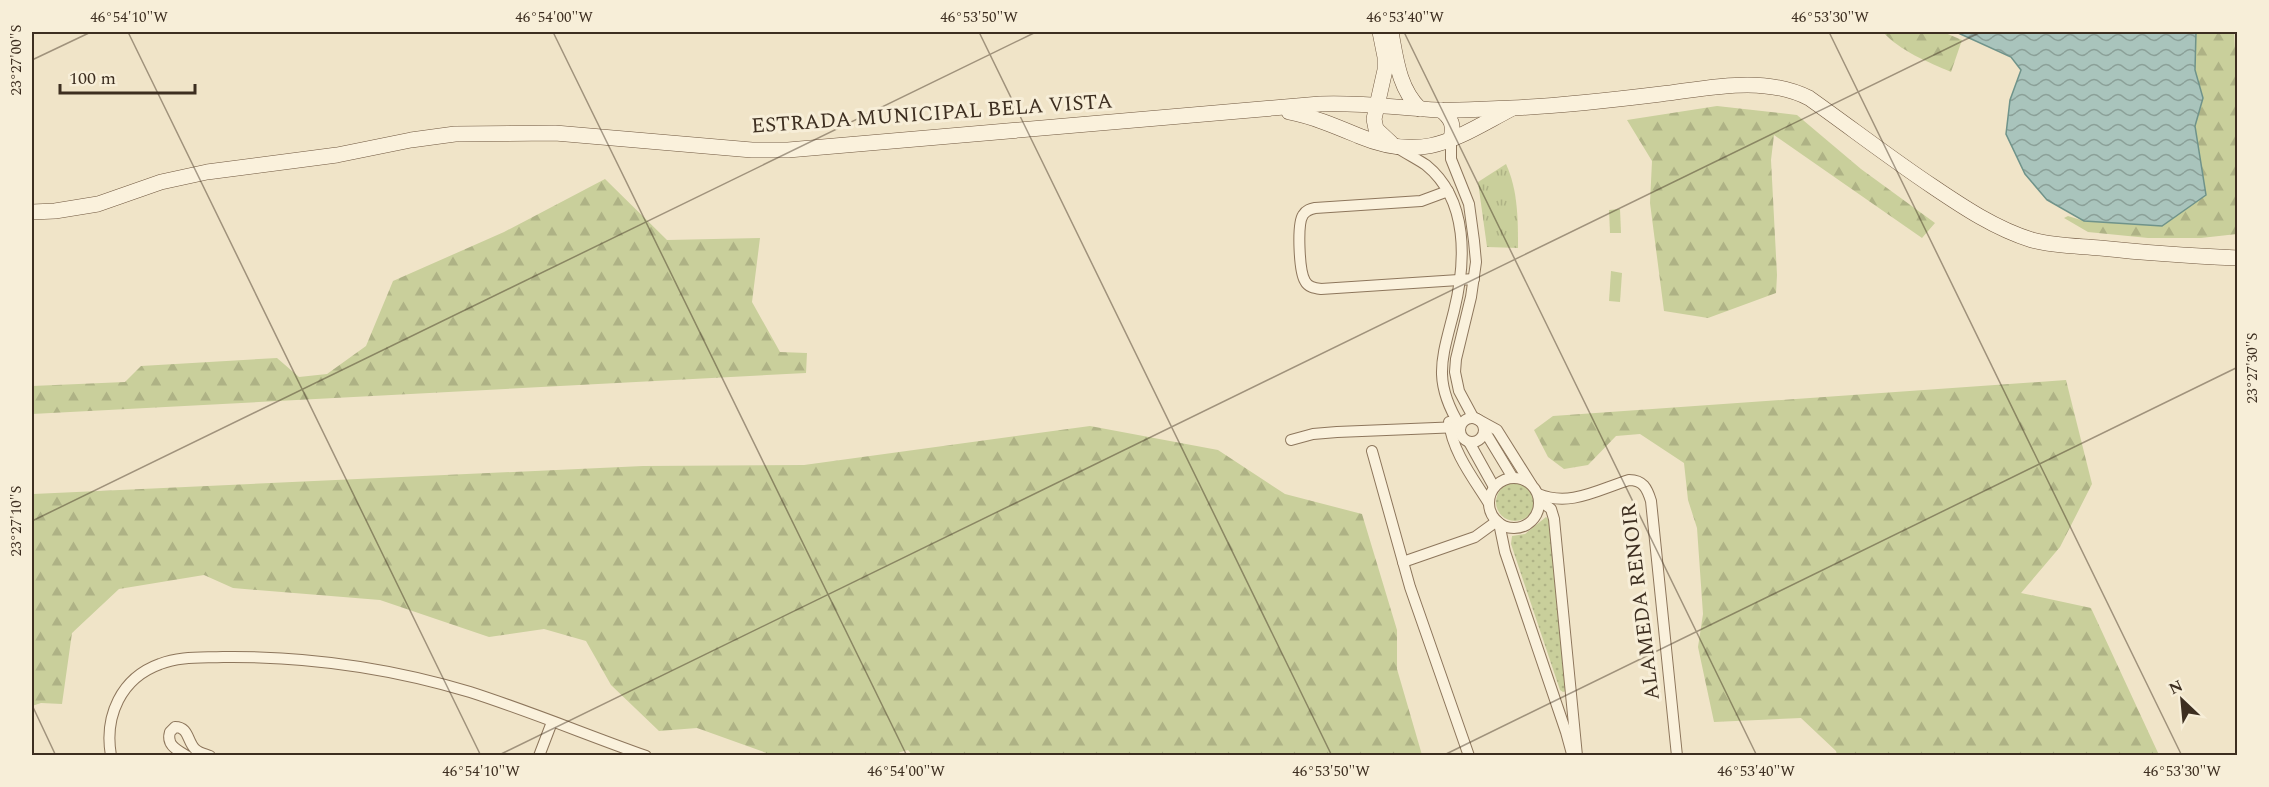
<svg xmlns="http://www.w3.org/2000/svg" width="2269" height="787" viewBox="0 0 2269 787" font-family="Spectral,serif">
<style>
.grass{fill:url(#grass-tufts)}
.forest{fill:url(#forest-firs)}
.garden{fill:url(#garden-dots)}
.pitch{fill:#c9cf9b}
.water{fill:url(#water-waves);stroke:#6f938a;stroke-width:1.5}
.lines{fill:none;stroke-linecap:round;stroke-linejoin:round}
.minor-casing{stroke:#8d765c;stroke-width:12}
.secondary-casing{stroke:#6f573f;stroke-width:16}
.minor{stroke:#faf1dc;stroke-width:10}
.secondary{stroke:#faf1dc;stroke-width:15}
.ticks{fill:none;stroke:#3d2e20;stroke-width:1.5;stroke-opacity:0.45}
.labels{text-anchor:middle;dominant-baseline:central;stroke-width:6;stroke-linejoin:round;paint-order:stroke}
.street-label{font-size:21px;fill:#3d2e20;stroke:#f7eed8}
.neatline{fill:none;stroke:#3d2e20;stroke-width:2}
.ticks-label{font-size:15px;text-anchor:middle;fill:#3d2e20}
</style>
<defs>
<pattern id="grass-tufts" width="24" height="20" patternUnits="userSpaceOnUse" patternTransform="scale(1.5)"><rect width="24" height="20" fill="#c9cf9b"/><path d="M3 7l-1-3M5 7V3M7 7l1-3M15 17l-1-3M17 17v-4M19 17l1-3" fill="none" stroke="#aeb285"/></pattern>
<pattern id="forest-firs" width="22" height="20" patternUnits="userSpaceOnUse" patternTransform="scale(1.5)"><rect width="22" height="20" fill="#c9cf9b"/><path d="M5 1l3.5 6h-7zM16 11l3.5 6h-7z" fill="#aeb285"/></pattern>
<pattern id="garden-dots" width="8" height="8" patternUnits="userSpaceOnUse" patternTransform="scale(1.5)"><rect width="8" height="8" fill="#c9cf9b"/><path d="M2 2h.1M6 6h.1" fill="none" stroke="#aeb285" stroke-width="1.8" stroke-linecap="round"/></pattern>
<pattern id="water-waves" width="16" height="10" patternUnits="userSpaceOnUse" patternTransform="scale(1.5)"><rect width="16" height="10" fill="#a9c4bc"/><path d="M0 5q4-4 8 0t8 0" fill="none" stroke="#8ba098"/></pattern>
</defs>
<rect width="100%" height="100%" fill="#f0e4c8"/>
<path class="grass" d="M1506,164C1518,190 1518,220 1518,248L1487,247L1478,182Z"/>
<g class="forest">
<path d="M1883,32H1943L1962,40L1951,72C1928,62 1900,51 1883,32Z"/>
<polygon points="2196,32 2234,32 2238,102 2237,234 2201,238 2148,238 2088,232 2064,218 2068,216 2084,221 2206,195 2195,126 2203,98 2195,70"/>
<polygon points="1717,106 1797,115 1861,169 1935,223 1922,238 1774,135 1771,160 1777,275 1776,293 1708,318 1664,311 1650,203 1652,161 1627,120"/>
<polygon points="605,179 667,240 760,238 752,302 780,352 807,353 806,373 32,414 32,386 125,382 141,366 277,358 299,377 327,374 366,346 393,281 504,232"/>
<polygon points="2066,380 2092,484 2060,547 2021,593 2091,608 2159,755 1837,755 1836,751 1801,718 1714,722 1698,647 1703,614 1697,528 1688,500 1684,463 1640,434 1616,436 1588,465 1564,469 1548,457 1534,430 1553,416"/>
<polygon points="1090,426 1218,450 1285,494 1362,514 1397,630 1397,669 1422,755 913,756 908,750 886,756 772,755 697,728 659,731 611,685 586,641 544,629 489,637 380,600 233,588 204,575 119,589 72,633 62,704 41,703 32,706 33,494 643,466 804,465"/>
</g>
<g class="garden">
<circle cx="1515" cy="502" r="19"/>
<polygon points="1546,517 1550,521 1567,691 1563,692 1560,690 1511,544 1512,536 1525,534"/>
</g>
<g class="pitch">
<polygon points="1620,209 1621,233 1610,233 1609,210"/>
<polygon points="1611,271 1622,273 1620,302 1609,301"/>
</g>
<polygon class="water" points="1956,32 2196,32 2195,70 2203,98 2195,126 2206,195 2162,226 2084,221 2047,200 2025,174 2006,134 2010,100 2021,70 2011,57"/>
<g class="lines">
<g class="minor-casing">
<g id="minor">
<polyline points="1451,139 1451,159 1469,204 1474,241 1476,262 1471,297 1456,359 1455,372 1459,391 1473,417"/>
<path d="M1398,148C1407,154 1417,159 1426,165C1469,200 1466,262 1454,311C1442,359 1432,380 1460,426"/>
<path d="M1448,191L1421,201L1315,208C1310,209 1306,210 1303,215C1297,224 1299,271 1305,281C1308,287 1314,288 1321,289L1474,279"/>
<circle cx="1472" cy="430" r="12"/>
<polyline points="1475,418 1497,430 1531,484"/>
<path d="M1449,422C1452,451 1473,478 1488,502"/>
<polyline points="1484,430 1513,478"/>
<polyline points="1291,440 1313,434 1337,432 1460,427"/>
<polyline points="1469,442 1494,487"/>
<polyline points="1372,451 1410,587 1469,756"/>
<circle cx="1514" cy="503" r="25"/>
<path d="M1538,494C1570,507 1597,490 1629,480C1643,480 1647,488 1651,501L1677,756"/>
<polyline points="1539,500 1551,509 1554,519 1577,756"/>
<polyline points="1499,523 1505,552 1566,732 1572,754"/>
<polyline points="1403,562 1475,537 1497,521"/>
<path d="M111,756C104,716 121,678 160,664C180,656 202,658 223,657C307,656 390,668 470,692C529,711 587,735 646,756"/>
<path d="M187,756C177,750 166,745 170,732L175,727C189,727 187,741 195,749C199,753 205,754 210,756"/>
<polyline points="539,756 552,722"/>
</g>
</g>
<g class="secondary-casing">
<g id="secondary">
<polyline points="1380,32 1385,57 1385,70 1374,119 1376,129 1391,143"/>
<path d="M1391,32C1396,59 1399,89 1420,109"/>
<path d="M1441,110C1452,119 1454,125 1451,139"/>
<path d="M1289,112C1314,117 1335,126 1359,136C1424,163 1454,139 1511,109"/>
<path d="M32,212L55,211L98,204L161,182L207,172L337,155L411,140L455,134L555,133L752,150H788L1320,104C1360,102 1399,108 1438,110C1462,111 1487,109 1511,108C1561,106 1612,100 1661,94C1710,88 1763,75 1809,98C1850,127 1890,158 1932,186C1963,207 1996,229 2032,240C2054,246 2078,246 2100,248C2146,253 2192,256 2238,258"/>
</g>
</g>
<use href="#minor" class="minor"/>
<use href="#secondary" class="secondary"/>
</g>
<path class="ticks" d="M128,32L481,756M553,32L907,756M979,32L1332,756M1404,32L1757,756M1829,32L2182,756M32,60L91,32M32,521L1036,32M32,705L56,756M497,756L1981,32M1442,756L2238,367"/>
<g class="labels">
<g class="street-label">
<text transform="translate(932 114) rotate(-4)">ESTRADA MUNICIPAL BELA VISTA</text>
<text transform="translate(1641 602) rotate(-97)">ALAMEDA RENOIR</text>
</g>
</g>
<rect width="2269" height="787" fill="none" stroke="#f7eed8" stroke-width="66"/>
<g transform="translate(2182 700) rotate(334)" stroke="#f7eed8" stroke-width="4.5" paint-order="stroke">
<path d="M0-4.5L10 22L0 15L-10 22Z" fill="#3d2e20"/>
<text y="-9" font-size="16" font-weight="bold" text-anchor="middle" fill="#3d2e20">N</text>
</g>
<path d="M60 84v9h135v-9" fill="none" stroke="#3d2e20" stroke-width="3"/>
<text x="69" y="84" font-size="18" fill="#3d2e20" stroke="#f7eed8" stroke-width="4.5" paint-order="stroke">100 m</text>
<rect x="33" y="33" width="2203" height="721" class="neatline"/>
<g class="ticks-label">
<text x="129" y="22">46°54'10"W</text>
<text x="554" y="22">46°54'00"W</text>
<text x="979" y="22">46°53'50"W</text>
<text x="1405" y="22">46°53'40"W</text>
<text x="1830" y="22">46°53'30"W</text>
<text transform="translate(16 60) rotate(-90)" y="5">23°27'00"S</text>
<text transform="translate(2252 368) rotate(-90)" y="5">23°27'30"S</text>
<text transform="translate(16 521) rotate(-90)" y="5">23°27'10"S</text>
<text x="481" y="776">46°54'10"W</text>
<text x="906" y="776">46°54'00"W</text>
<text x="1331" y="776">46°53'50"W</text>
<text x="1756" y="776">46°53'40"W</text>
<text x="2182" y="776">46°53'30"W</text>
</g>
</svg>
